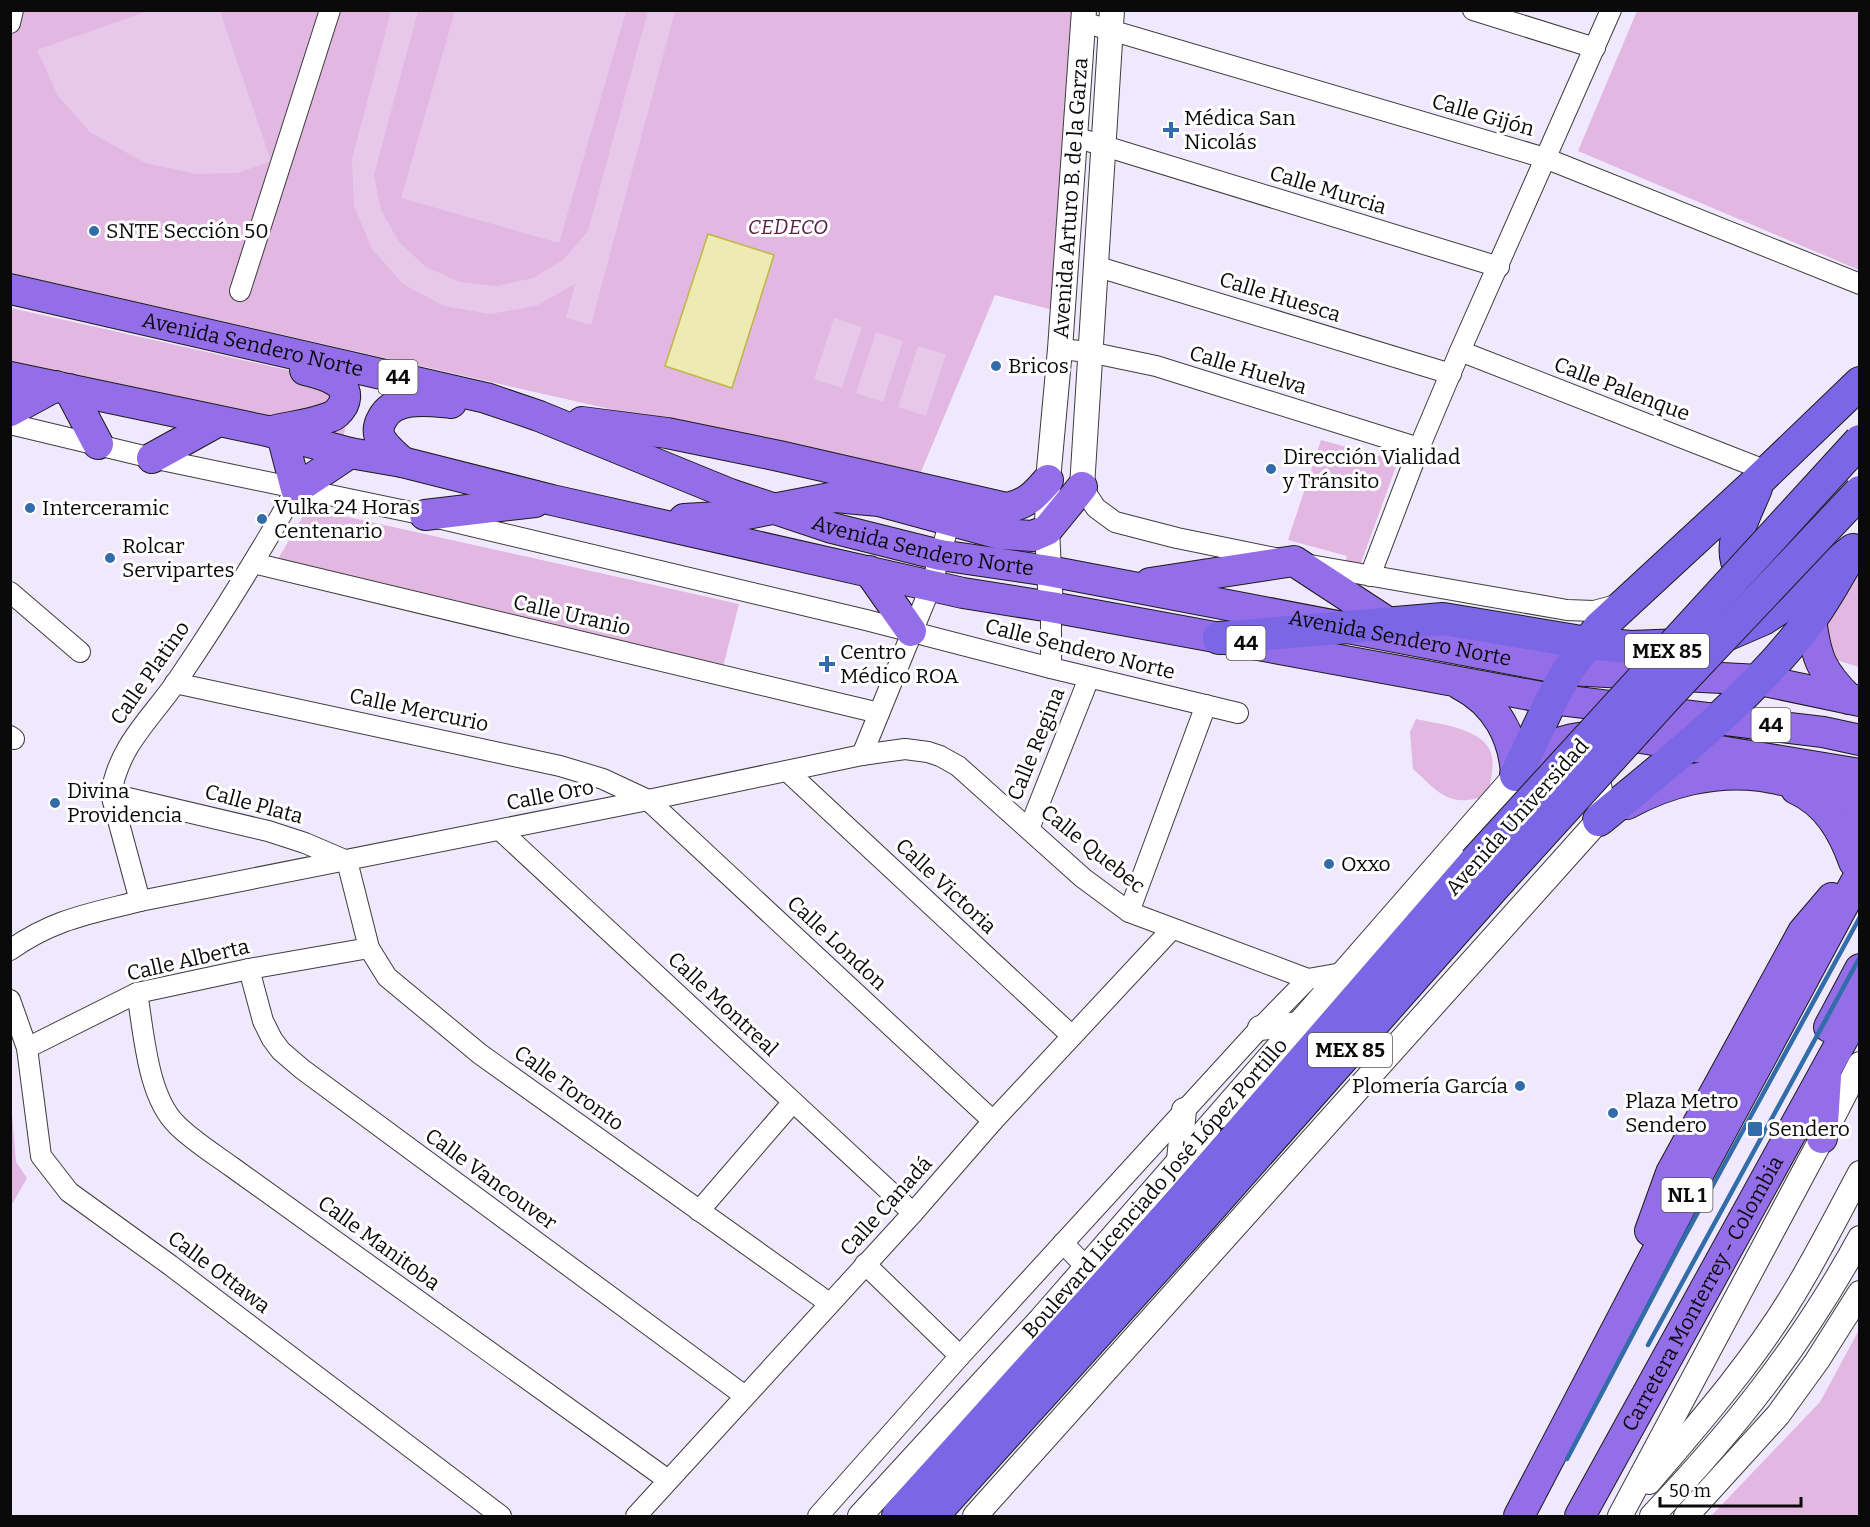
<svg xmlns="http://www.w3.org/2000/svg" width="1870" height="1527" viewBox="0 0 1870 1527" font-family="Bitter,serif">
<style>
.green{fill:#e2b7e1}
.pitch{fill:#e7c8eb}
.water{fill:#eeeab3;stroke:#bdb743;stroke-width:1.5}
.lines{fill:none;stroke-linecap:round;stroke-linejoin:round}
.minor-casing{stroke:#3d3d3d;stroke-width:22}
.tertiary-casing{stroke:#3d3d3d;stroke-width:26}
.primary-casing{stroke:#1b1b1b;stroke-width:32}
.trunk-casing{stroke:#1b1b1b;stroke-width:34}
.minor{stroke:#fff;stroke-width:20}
.tertiary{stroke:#fff;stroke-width:24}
.primary{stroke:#946de9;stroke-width:30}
.trunk{stroke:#7b66e6;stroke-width:32}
.rail{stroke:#336da9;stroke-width:4.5}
.trunk-bridge-casing{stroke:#1b1b1b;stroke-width:34;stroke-linecap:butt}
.trunk-bridge{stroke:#7b66e6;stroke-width:32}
.poi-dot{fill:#336da9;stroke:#fff;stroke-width:2}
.labels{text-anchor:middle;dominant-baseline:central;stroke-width:6;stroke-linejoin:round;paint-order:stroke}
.shield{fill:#fff;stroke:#545454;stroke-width:1.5}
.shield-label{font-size:20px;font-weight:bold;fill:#0a0a0a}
.street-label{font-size:21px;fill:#0a0a0a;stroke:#fff}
.poi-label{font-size:21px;fill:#0a0a0a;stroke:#fff;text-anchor:start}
.park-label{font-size:21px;font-style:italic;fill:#592346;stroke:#fff}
</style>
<rect width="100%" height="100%" fill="#f0e9fd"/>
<g class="green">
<polygon points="11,11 1071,11 1053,310 995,295 918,479 11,273"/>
<polygon points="1637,11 1859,11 1859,270 1578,151"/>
<polygon points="11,308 354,385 342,444 11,369"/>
<polygon points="1321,440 1398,461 1358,571 1343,570 1347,556 1288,540"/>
<polygon points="308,508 739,604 723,667 278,559"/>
<path d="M1859,575V667L1836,660L1823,639C1829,615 1840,591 1859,575Z"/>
<path d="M1416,719C1438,724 1483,728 1491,753C1495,766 1490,783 1488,795C1448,809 1440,793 1413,769L1410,732Z"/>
<polygon points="11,1102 16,1162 27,1178 11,1206"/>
<polygon points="1859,1330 1859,1516 1711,1516 1820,1402"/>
</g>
<g class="pitch">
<polygon points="148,11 220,11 271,161 238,173 196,174 145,163 90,132 58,96 37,50"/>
<polygon points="391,11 418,11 374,175 381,210 399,242 426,267 460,282 496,286 533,278 564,259 588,231 648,11 675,11 591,325 566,318 575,284 536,306 490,314 444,306 403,284 372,249 354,206 352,159"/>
<polygon points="455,11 626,11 559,243 401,198"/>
<polygon points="834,318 862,327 842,388 814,379"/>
<polygon points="876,332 903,341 883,402 856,393"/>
<polygon points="918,346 946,354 926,416 898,407"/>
</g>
<polygon class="water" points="708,234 774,255 732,388 665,366"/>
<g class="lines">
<g class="minor-casing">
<g id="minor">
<polyline points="1473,10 1595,48"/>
<polyline points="1083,22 1545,158 1860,284"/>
<polyline points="10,23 13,10"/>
<polyline points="1075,137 1499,267"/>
<polyline points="1095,266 1451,374"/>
<polyline points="240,291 330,10"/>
<polyline points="1060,349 1089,352 1156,366 1419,448"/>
<polyline points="1460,351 1767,471"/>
<polyline points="10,424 152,458 425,515 866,620 1051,668 1238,713"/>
<polyline points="1082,487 1096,508 1115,522 1177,538 1275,558"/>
<polyline points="253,563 879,713"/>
<polyline points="1310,565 1567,610 1594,611 1620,604"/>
<polyline points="1370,576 1419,448 1460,351 1611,10"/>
<polyline points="10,592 80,652"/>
<polyline points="1051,607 1051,668"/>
<polyline points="175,683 560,766 603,779 648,800 993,1121"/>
<polyline points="10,736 14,739"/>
<polyline points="862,755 931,586 950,521"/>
<polyline points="787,771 1072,1036"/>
<polyline points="111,794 268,831 305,843 347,861 369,948 387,977 480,1054 829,1303"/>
<polyline points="1029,829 1089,678"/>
<polyline points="500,830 913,1213"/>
<path d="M140,901L111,794C119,745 150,720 177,681C219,619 259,555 296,489"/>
<polyline points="1129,912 1206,705"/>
<path d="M10,950C54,919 89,914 140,901L648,800L862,755L905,749L928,752L940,756L958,766L1083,878L1129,912L1308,979"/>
<polyline points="249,969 263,1021 272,1039 281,1051 302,1069 745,1396"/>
<path d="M137,993C144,1032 147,1096 177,1125C193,1141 214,1154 232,1167L668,1480"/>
<polyline points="10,1000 27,1048 41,1156 69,1192 170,1265 501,1516"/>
<polyline points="27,1048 137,993 249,969 369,948"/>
<polyline points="699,1211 793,1102"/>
<polyline points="1063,1243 1086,1267"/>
<polyline points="865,1264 960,1356"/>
<polyline points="636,1516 913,1213 993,1121 1172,929"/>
<polyline points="818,1516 960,1356 1260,1028 1308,979 1342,973"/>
</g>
</g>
<g class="tertiary-casing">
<g id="tertiary">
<polyline points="1082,487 1112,10"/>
<path id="s1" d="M1051,607L1047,530L1048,480L1060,349L1084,10"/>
<polyline points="1260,1028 1300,1024"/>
<polyline points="1179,1160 1184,1110"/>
<path d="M1649,1482C1701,1421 1755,1359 1796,1290C1819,1252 1839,1212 1860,1173"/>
<path id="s2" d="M860,1516L1041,1319L1516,775L1531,766"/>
<path d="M975,1516L1599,820C1601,798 1604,778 1584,764"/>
<polyline points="1620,1516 1822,1138 1860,1064"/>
<path d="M1652,1516C1734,1430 1803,1343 1860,1238"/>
<polyline points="1686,1516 1778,1415 1817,1361 1860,1293"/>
</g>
</g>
<g class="primary-casing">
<g id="primary">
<path id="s3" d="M10,289L486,398L539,416L730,494L832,528L940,555L1049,571L1568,670L1760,680L1860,701"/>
<polyline points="10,377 267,431 350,453 402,462 552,500 963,593 1051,607 1552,699 1823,732 1860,740"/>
<polyline points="69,389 98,444"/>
<polyline points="10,411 56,386"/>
<path d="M582,422L667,433L779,456L1007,508C1028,503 1034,496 1048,480"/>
<path d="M276,430C294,426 313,424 330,417C336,415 340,410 343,405C354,381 321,374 305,370"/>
<polyline points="282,435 296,489 350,453"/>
<polyline points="152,458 217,422"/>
<path d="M402,462C395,455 387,449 382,441C377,434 378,426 382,419C394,395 430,401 451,403"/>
<polyline points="425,515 535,502"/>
<polyline points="684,519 736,516 835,497 879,501 1000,534 1033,536 1047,530 1082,487"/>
<polyline points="869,571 911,631"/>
<polyline points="1150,583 1294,561 1401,631"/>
<path d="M1811,619C1816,658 1821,671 1849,699"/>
<path d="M1461,685C1496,703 1514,737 1516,775"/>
<path d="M1516,775C1521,769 1526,763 1532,758C1554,738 1588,736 1617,734L1860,774"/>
<polyline points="1855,778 1859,797 1859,875"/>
<path d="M1796,789C1827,803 1843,831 1854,862"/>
<path d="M1627,804C1667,782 1714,770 1760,776C1793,781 1827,791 1860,797"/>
<polyline points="1829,1027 1860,969"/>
<polyline points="1822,1138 1826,1077"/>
<polyline points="1650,1231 1671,1173 1803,932 1832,898"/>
<polyline points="1519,1516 1682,1204 1860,874"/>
<path id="s4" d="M1580,1516L1860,1008"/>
</g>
</g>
<g class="trunk-casing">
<g id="trunk">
<path d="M1756,488C1742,523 1717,560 1758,587"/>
<polyline points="1219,638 1443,619 1587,643 1631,647 1682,645 1726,635 1763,619 1780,608 1853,550"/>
<polyline points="1516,775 1552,699 1568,670 1599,628 1758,481 1860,383"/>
<path d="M1599,820C1674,758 1751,698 1810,620C1823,603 1833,584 1844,566"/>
<polyline points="898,1516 1182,1200 1475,862"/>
<polyline points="932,1516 1201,1218 1499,881"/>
</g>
</g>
<use href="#minor" class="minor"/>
<use href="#tertiary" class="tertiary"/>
<use href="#primary" class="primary"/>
<use href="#trunk" class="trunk"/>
<g class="rail">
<polyline points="1648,1345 1860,957"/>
<polyline points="1567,1459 1679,1247 1860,917"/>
</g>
<g class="trunk-bridge-casing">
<g id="trunk-bridge">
<polyline points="1475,862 1860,441"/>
<polyline points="1499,881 1669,694 1860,492"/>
</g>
</g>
<use href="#trunk-bridge" class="trunk-bridge"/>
</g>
<g class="poi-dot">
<path d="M1168 121h6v6h6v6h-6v6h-6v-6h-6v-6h6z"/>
<circle cx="94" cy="231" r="6"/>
<circle cx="996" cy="366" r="6"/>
<circle cx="1271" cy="469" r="6"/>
<circle cx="30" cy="508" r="6"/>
<circle cx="262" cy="519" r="6"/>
<circle cx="110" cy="558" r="6"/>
<path d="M824 655h6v6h6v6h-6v6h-6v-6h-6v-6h6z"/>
<circle cx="55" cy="803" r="6"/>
<circle cx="1329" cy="864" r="6"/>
<circle cx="1520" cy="1086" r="6"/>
<circle cx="1613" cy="1113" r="6"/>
<rect x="1747" y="1121" width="16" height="16" rx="3"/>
</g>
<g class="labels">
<g class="shield">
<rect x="378.5" y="360" width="39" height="34" rx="4.5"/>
<rect x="1226.5" y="626" width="39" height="34" rx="4.5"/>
<rect x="1625" y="634" width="84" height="34" rx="4.5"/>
<rect x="1751.5" y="708" width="39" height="34" rx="4.5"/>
<rect x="1308" y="1033" width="84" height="34" rx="4.5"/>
<rect x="1661.5" y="1178" width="51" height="34" rx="4.5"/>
</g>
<g class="shield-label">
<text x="398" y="377">44</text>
<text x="1246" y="643">44</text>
<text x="1667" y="651">MEX 85</text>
<text x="1771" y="725">44</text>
<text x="1350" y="1050">MEX 85</text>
<text x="1687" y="1195">NL 1</text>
</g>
<g class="street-label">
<text transform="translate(1483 115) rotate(16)">Calle Gijón</text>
<text transform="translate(1328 190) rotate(17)">Calle Murcia</text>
<text stroke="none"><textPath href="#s1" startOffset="410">Avenida Arturo B. de la Garza</textPath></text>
<text transform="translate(1280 297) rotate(17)">Calle Huesca</text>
<text stroke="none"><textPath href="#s3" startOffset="249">Avenida Sendero Norte</textPath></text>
<text transform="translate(1248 370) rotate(17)">Calle Huelva</text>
<text transform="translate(1622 389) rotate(21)">Calle Palenque</text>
<text stroke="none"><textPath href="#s3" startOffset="951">Avenida Sendero Norte</textPath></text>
<text transform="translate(572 615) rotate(13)">Calle Uranio</text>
<text stroke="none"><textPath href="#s3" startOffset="1437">Avenida Sendero Norte</textPath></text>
<text transform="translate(1080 649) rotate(14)">Calle Sendero Norte</text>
<text transform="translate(150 673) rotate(-55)">Calle Platino</text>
<text transform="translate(419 710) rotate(12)">Calle Mercurio</text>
<text transform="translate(1036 744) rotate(-68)">Calle Regina</text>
<text transform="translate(550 795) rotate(-11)">Calle Oro</text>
<text transform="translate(254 804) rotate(15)">Calle Plata</text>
<text transform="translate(1517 817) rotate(-48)">Avenida Universidad</text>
<text transform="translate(1093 849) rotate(39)">Calle Quebec</text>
<text transform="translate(946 886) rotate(43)">Calle Victoria</text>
<text transform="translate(837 943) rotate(43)">Calle London</text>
<text transform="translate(188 960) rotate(-13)">Calle Alberta</text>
<text transform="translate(723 1004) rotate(43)">Calle Montreal</text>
<text transform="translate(569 1088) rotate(36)">Calle Toronto</text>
<text transform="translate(491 1179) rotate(36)">Calle Vancouver</text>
<text stroke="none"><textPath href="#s2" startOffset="441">Boulevard Licenciado José López Portillo</textPath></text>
<text transform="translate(886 1206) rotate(-48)">Calle Canadá</text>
<text transform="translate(379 1243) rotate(36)">Calle Manitoba</text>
<text transform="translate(219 1272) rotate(37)">Calle Ottawa</text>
<text stroke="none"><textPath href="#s4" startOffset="254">Carretera Monterrey - Colombia</textPath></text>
</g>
<g class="poi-label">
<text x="1184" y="118">Médica San<tspan x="1184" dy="24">Nicolás</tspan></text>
<text x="106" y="231">SNTE Sección 50</text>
<text x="1008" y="366">Bricos</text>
<text x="1283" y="457">Dirección Vialidad<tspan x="1283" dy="24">y Tránsito</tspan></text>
<text x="274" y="507">Vulka 24 Horas<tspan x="274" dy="24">Centenario</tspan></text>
<text x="42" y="508">Interceramic</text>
<text x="122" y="546">Rolcar<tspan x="122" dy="24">Servipartes</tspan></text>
<text x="840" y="652">Centro<tspan x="840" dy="24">Médico ROA</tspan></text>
<text x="67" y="791">Divina<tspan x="67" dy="24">Providencia</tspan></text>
<text x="1341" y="864">Oxxo</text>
<text x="1508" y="1086" text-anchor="end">Plomería García</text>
<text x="1625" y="1101">Plaza Metro<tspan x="1625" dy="24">Sendero</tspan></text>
<text x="1768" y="1129">Sendero</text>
</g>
<g class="park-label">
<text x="788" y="227">CEDECO</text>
</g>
</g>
<rect width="1870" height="1527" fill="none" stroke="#0a0a0a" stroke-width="24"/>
<path d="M1660 1497v9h141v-9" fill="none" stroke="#0a0a0a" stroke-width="3"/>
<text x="1669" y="1497" font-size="18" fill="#0a0a0a" stroke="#ffffff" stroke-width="4.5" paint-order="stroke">50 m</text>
</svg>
